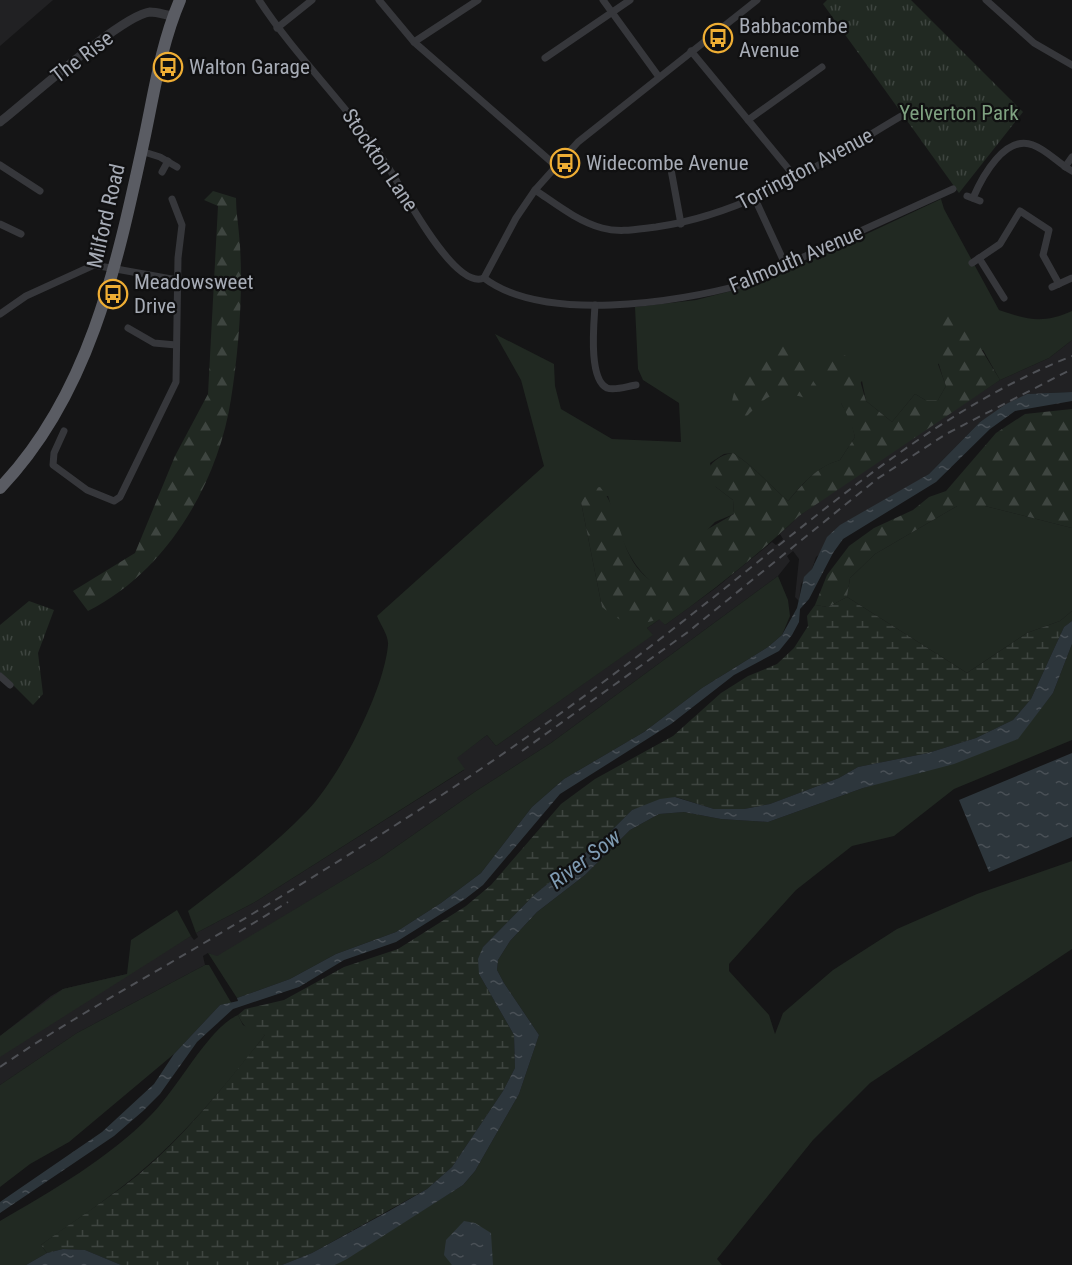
<svg xmlns="http://www.w3.org/2000/svg" width="1072" height="1265" viewBox="0 0 1072 1265" font-family="'Roboto Condensed',sans-serif">
<style>
.built{fill:#212123}
.green{fill:#212922}
.forest{fill:url(#forest-firs)}
.wetland{fill:url(#wetland-marsh)}
.park{fill:url(#park-tufts)}
.water{fill:url(#water-ripples)}
.lines{fill:none;stroke-linecap:round;stroke-linejoin:round}
.minor{stroke:#36373b;stroke-width:7}
.tertiary{stroke:#36373b;stroke-width:9}
.trunk{stroke:#5a5c63;stroke-width:12}
.rail{stroke:#4f5156;stroke-width:2;stroke-dasharray:8 6;stroke-linecap:butt}
.labels{text-anchor:middle;dominant-baseline:central;stroke-width:4.5;stroke-linejoin:round;paint-order:stroke}
.poi-label{font-size:21px;fill:#a7acb6;stroke:#101011;text-anchor:start}
.street-label{font-size:21px;fill:#a7acb6;stroke:#101011}
.park-label{font-size:21px;fill:#7ea180;stroke:#101011}
.water-label{font-size:22px;font-style:italic;fill:#7e9ab1;stroke:#101011}
</style>
<defs>
<pattern id="forest-firs" width="22" height="20" patternUnits="userSpaceOnUse" patternTransform="scale(1.5)"><rect width="22" height="20" fill="#212922"/><path d="M5 1l3.5 6h-7zM16 11l3.5 6h-7z" fill="#3e4540"/></pattern>
<pattern id="wetland-marsh" width="20" height="14" patternUnits="userSpaceOnUse" patternTransform="scale(1.5)"><rect width="20" height="14" fill="#212922"/><path d="M1 5h8M5 5V1M11 12h8M15 12V8" fill="none" stroke="#3e4540"/></pattern>
<pattern id="park-tufts" width="24" height="20" patternUnits="userSpaceOnUse" patternTransform="scale(1.5)"><rect width="24" height="20" fill="#212922"/><path d="M3 7l-1-3M5 7V3M7 7l1-3M15 17l-1-3M17 17v-4M19 17l1-3" fill="none" stroke="#3e4540"/></pattern>
<pattern id="water-ripples" width="26" height="14" patternUnits="userSpaceOnUse" patternTransform="scale(1.5)"><rect width="26" height="14" fill="#2d363c"/><path d="M2 4q2-2 4 0t4 0M15 11q2-2 4 0t4 0" fill="none" stroke="#495056"/></pattern>
</defs>
<rect width="100%" height="100%" fill="#151516"/>
<g class="built">
<polygon points="0,0 53,0 0,46"/>
<polygon points="1072,340 1072,392 1027,394 980,422 929,474 897,494 816,557 812,569 801,584 799,601 795,597 799,559 793,551 787,556 790,561 778,576 551,743 476,791 380,858 217,957 208,953 203,956 205,965 77,1033 0,1085 0,1036 51,996 63,989 127,974 191,936 194,940 198,937 196,933 255,902 464,770 456,758 487,735 496,746 652,635 647,628 660,619 665,625 717,587 772,542 776,545 783,539 780,534 799,516 864,469 1000,380 1049,358"/>
</g>
<g class="green">
<path d="M941,199L944,209L999,310C1028,320 1043,324 1072,311V340L1049,358L1000,380L983,350L938,364L946,386L938,400H925L915,394L892,422L866,401L862,381L841,403L851,420L855,437L840,460C817,467 804,482 788,501C769,485 754,466 733,453L724,454L710,463L716,487L733,500L734,514L715,522L654,584C627,563 617,528 608,496L581,502L602,607L660,619L647,628L653,635L496,746L487,735L457,758L465,769L255,902L196,933L188,911C230,879 271,848 307,811C339,778 384,691 388,645C389,636 380,624 377,616L544,466L521,380L495,334L554,364L555,386L561,409L612,439L681,442L679,403L643,380L638,369L635,307L696,300L762,283Z"/>
<polygon points="957,506 985,506 1072,528 1072,611 1060,621 1027,633 967,673 847,597 850,578 875,554"/>
<polygon points="778,576 788,600 790,616 782,635 768,647 702,688 644,732 564,779 532,807 481,873 441,903 396,932 336,954 290,979 237,998 208,953 217,956 380,858 476,791 551,743"/>
<polygon points="1072,644 1072,740 954,789 894,836 852,846 796,890 729,964 729,971 769,1015 775,1034 783,1013 833,970 897,929 977,894 1072,861 1072,949 870,1083 813,1140 717,1259 722,1265 335,1265 463,1185 475,1171 519,1094 539,1035 504,983 497,970 498,960 510,941 537,912 585,875 630,830 659,814 684,812 721,819 768,822 863,788 1017,739 1053,693"/>
<polygon points="177,910 191,936 0,1057 0,1036 63,989 127,974 131,940"/>
<polygon points="205,965 209,965 232,1004 220,1005 174,1054 69,1142 30,1164 0,1187 0,1085 77,1033"/>
<path d="M238,1015L243,1025L265,1035C227,1084 186,1134 138,1174C107,1200 73,1222 41,1245L47,1253L26,1265H0V1221C52,1191 109,1158 151,1115C177,1090 208,1028 238,1015Z"/>
</g>
<g class="forest">
<path d="M213,191L236,198C236,211 238,222 239,234C244,283 239,350 231,399C218,484 166,572 88,611L73,591L135,553L175,456L208,394L218,206L204,200Z"/>
<path d="M958,311L1000,380L799,516C757,556 712,591 665,625L659,619C633,627 624,625 602,607L581,502L590,489L600,487C625,516 616,558 654,583L687,541L734,514L733,500L716,487L705,475C711,462 719,455 733,453C754,466 769,485 788,501C804,483 816,467 840,460L855,437C849,410 831,391 823,365L834,350L854,360L866,401L892,422L915,394L925,400H938L946,386C935,355 933,345 945,314Z"/>
<path d="M777,340L790,347L820,391L812,400C774,388 771,392 744,419L734,417C723,391 757,353 777,340Z"/>
<polygon points="1072,409 1072,528 985,506 957,506 875,554 850,578 847,597 828,607 815,605 827,575 849,546 874,528 913,510 929,497 946,491 996,433 1025,414"/>
</g>
<path class="wetland" d="M847,597L967,673L1027,633L1060,621L1072,611V621L1064,627L1031,699L1013,720L976,738L928,753L858,767L839,778L770,804L744,809H714L676,797L632,810L608,834L534,895L483,947L479,974L514,1035L515,1068L503,1091L452,1167L427,1189L312,1253L282,1265H121L85,1250L63,1249L47,1253L41,1245C73,1221 107,1200 138,1175C186,1135 226,1084 265,1035C251,1033 244,1028 238,1015L245,1009L284,1000L344,967L398,949L466,906L491,885L561,804L595,779L673,736L721,693L748,676L777,664L794,648L808,626L807,616L815,605L828,607Z"/>
<g class="park">
<polygon points="827,0 911,0 1023,112 959,193 823,4"/>
<polygon points="29,601 54,610 38,653 43,694 33,705 0,672 0,625"/>
</g>
<g class="water">
<polygon points="1072,392 1072,401 1015,411 990,429 936,482 843,539 833,553 809,599 800,609 799,622 792,635 779,651 734,675 671,724 560,794 483,885 465,899 396,942 344,960 299,987 233,1009 197,1042 160,1094 143,1111 114,1136 0,1213 0,1202 102,1132 154,1084 174,1054 220,1005 238,1001 237,998 290,979 336,954 396,932 441,903 481,873 532,807 564,779 644,732 702,688 768,647 782,635 797,608 804,577 812,569 827,537 840,525 929,474 980,422 1006,404 1027,394"/>
<polygon points="1072,621 1072,644 1053,693 1018,739 954,764 863,788 768,822 721,819 684,812 659,814 630,830 585,875 537,912 510,941 498,960 497,970 504,983 539,1035 519,1094 475,1171 463,1185 347,1259 335,1265 282,1265 312,1253 389,1211 427,1189 452,1167 503,1091 515,1068 514,1035 479,974 478,959 483,947 534,895 608,834 632,810 660,799 675,797 714,809 744,809 770,804 839,778 858,767 928,753 976,738 1013,720 1031,699 1064,627"/>
<polygon points="1072,753 1072,837 989,872 959,800"/>
<polygon points="464,1221 475,1223 491,1233 493,1265 452,1265 444,1255 446,1240"/>
<polygon points="63,1249 85,1250 121,1265 26,1265 47,1253"/>
</g>
<g class="lines">
<g class="minor">
<path d="M259,0C302,66 359,115 399,185C411,205 457,290 484,278"/>
<polyline points="379,0 414,42 555,165"/>
<polyline points="603,0 659,77"/>
<polyline points="986,0 1034,43 1072,65"/>
<polyline points="277,28 312,0"/>
<polyline points="414,42 478,0"/>
<polyline points="691,51 796,178"/>
<polyline points="545,58 630,0"/>
<polyline points="748,120 822,67"/>
<polyline points="141,151 160,157 177,167"/>
<polyline points="670,164 681,224"/>
<polyline points="0,165 40,191"/>
<polyline points="662,165 678,162"/>
<polyline points="1065,167 1072,157"/>
<polyline points="162,172 168,161"/>
<path d="M535,190C556,204 577,221 602,228C620,233 638,229 656,227C749,214 825,161 903,115"/>
<polyline points="967,196 980,201"/>
<path d="M973,198C982,177 1005,134 1033,145C1047,150 1059,164 1072,171"/>
<polyline points="755,199 786,266"/>
<polyline points="0,224 21,234"/>
<polyline points="979,258 1004,298"/>
<polyline points="972,263 1000,244 1020,211 1049,230 1043,255 1059,284"/>
<path d="M484,278C543,323 677,303 744,284L953,189"/>
<polyline points="484,278 516,218 535,190 578,142 757,0"/>
<polyline points="1052,287 1072,278"/>
<path d="M595,305C594,323 588,379 607,388C615,391 628,386 636,385"/>
<polyline points="0,314 26,296 94,265 177,280"/>
<polyline points="128,328 154,343 176,345"/>
<polyline points="64,431 54,453 53,465 87,490 114,501 120,497 176,382 178,258 182,225 172,199"/>
<polyline points="0,676 10,685"/>
</g>
<path class="tertiary" d="M0,122C27,101 122,15 150,12C157,12 166,15 173,16"/>
<path class="trunk" d="M0,488C90,394 117,264 144,140C154,93 161,44 180,0"/>
<g class="rail">
<polyline points="522,751 688,632 877,479 946,434 1072,369"/>
<polyline points="239,932 288,902"/>
<path d="M0,1067C67,1021 135,984 204,943C314,877 422,811 527,737C606,682 683,622 759,561C857,483 954,403 1072,356"/>
</g>
</g>
<defs>
<g id="bus-ring" transform="scale(1.5)"><circle r="9.5" fill="#101011" stroke="#efae34" stroke-width="1.5"/><path d="M-5-6H5V4H4V6H2V4H-2V6H-4V4H-5ZM-3.5-4V0h7V-4ZM-3.5 1.2v1.5H-2V1.2ZM2 1.2v1.5H3.5V1.2Z" fill="#efae34"/></g>
</defs>
<g fill-rule="evenodd">
<use href="#bus-ring" x="718" y="38"/>
<use href="#bus-ring" x="168" y="67"/>
<use href="#bus-ring" x="565" y="163"/>
<use href="#bus-ring" x="113" y="294"/>
</g>
<g class="labels">
<g class="poi-label">
<text x="739" y="26">Babbacombe<tspan x="739" dy="24">Avenue</tspan></text>
<text x="189" y="67">Walton Garage</text>
<text x="586" y="163">Widecombe Avenue</text>
<text x="134" y="282">Meadowsweet<tspan x="134" dy="24">Drive</tspan></text>
</g>
<g class="street-label">
<text transform="translate(82 57) rotate(-37)">The Rise</text>
<text transform="translate(380 160) rotate(56)">Stockton Lane</text>
<text transform="translate(805 169) rotate(-28)">Torrington Avenue</text>
<text transform="translate(106 216) rotate(-77)">Milford Road</text>
<text transform="translate(796 259) rotate(-23)">Falmouth Avenue</text>
</g>
<g class="park-label">
<text x="959" y="113">Yelverton Park</text>
</g>
<g class="water-label">
<text transform="translate(585 859) rotate(-37)">River Sow</text>
</g>
</g>
</svg>
